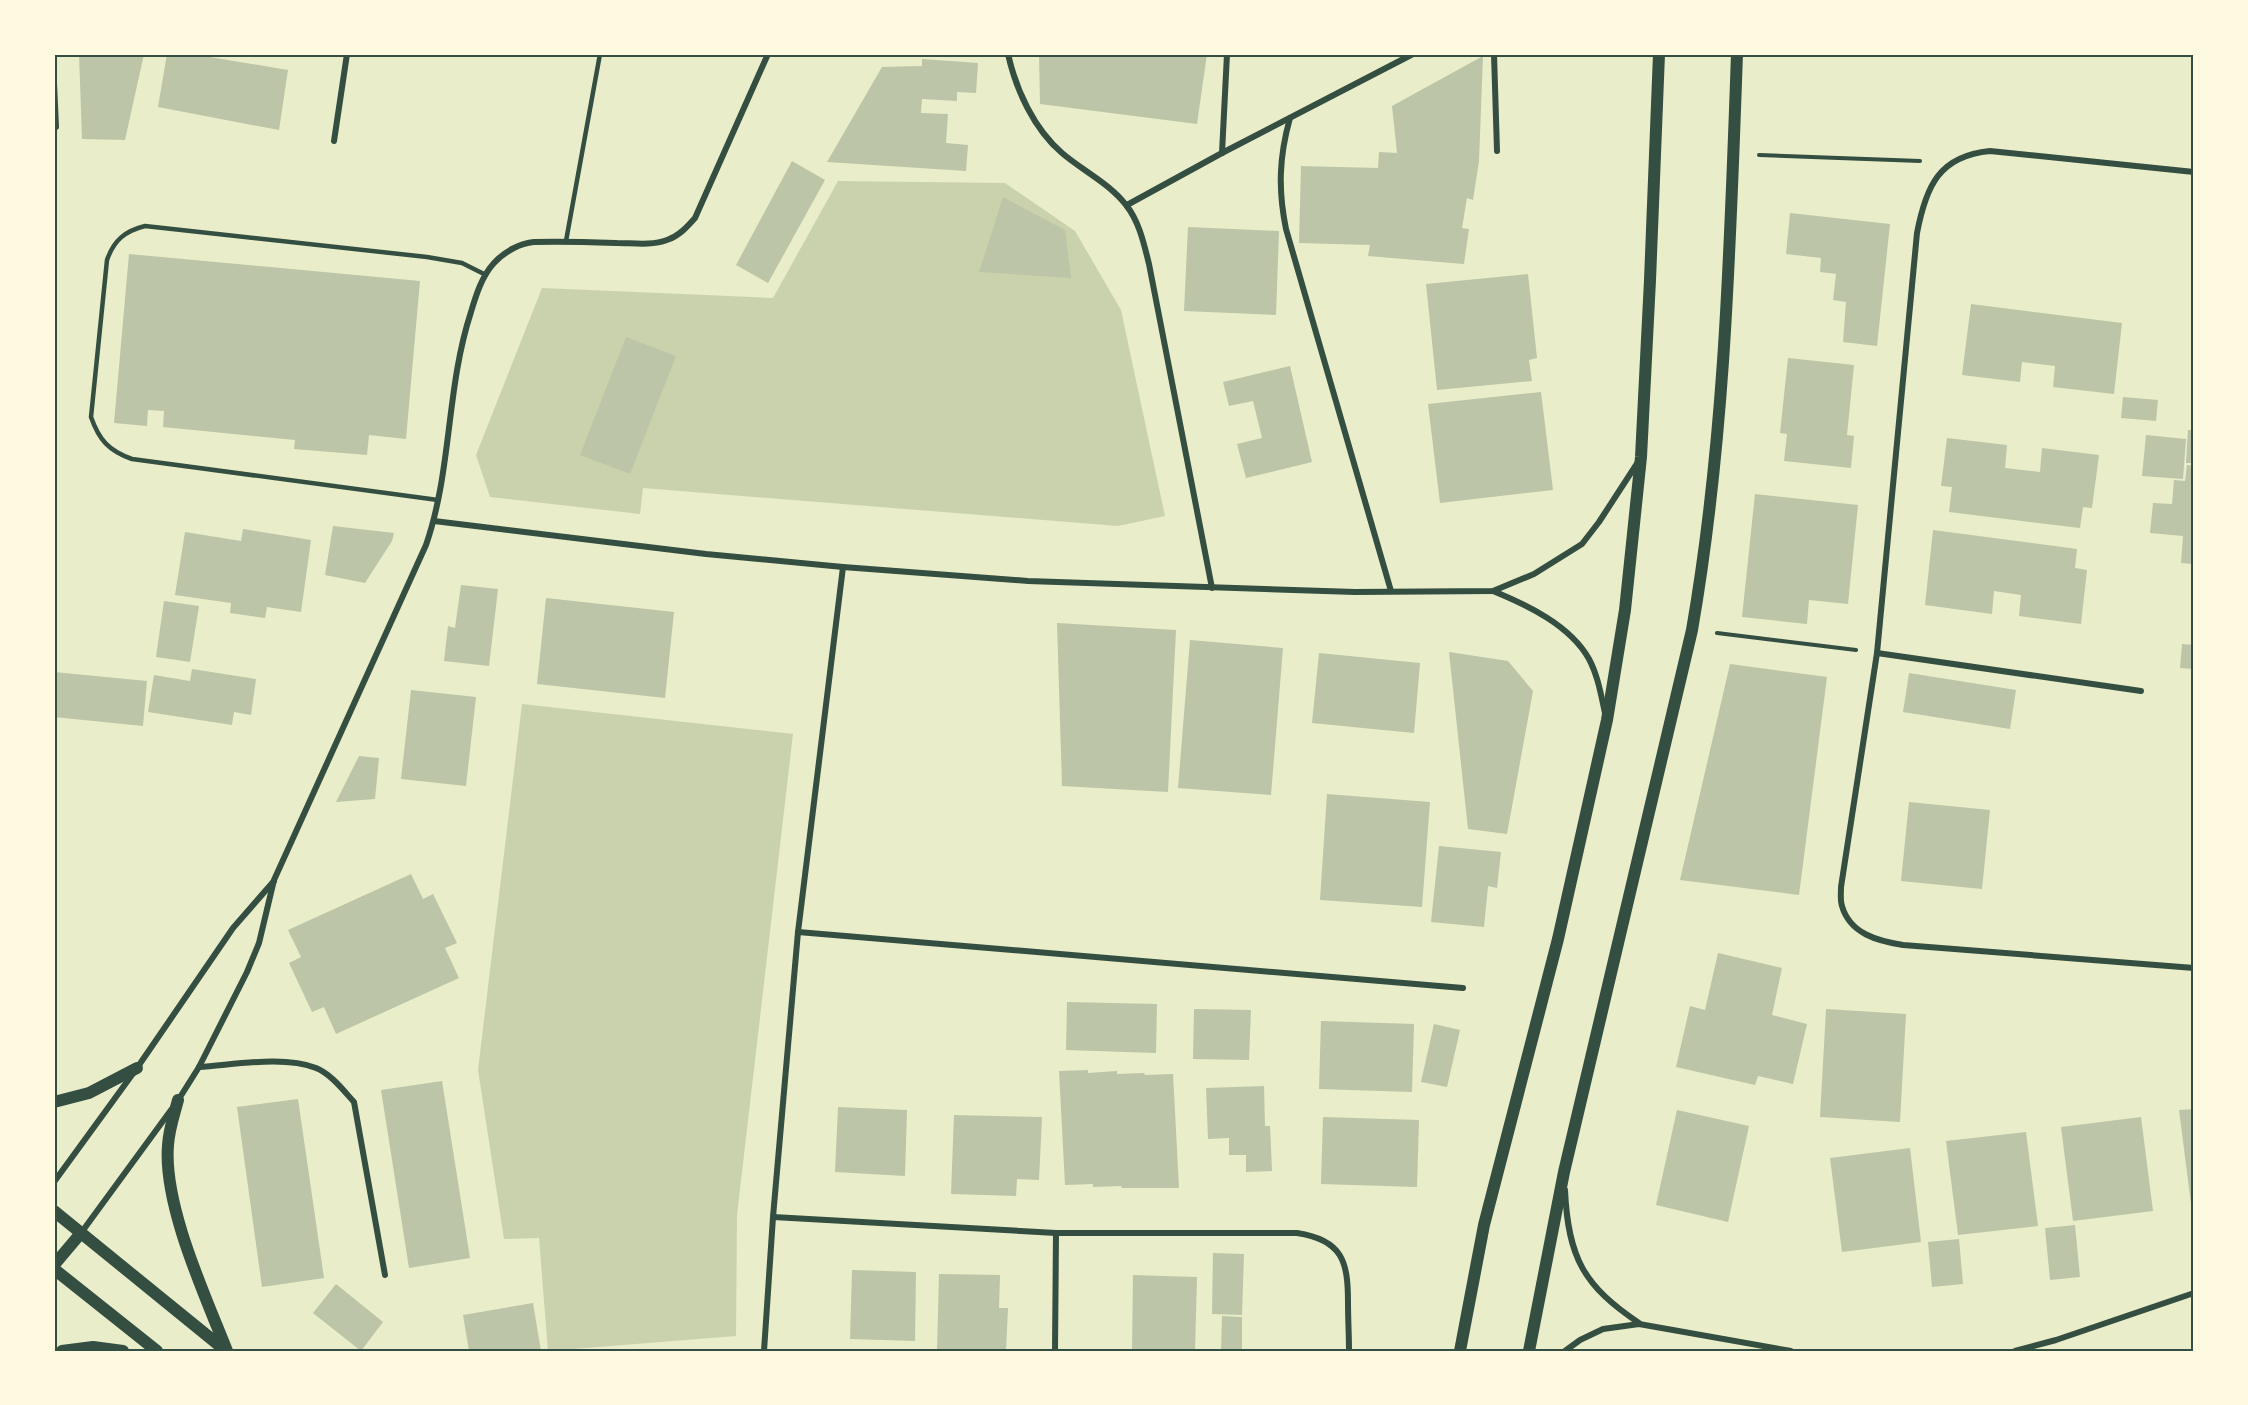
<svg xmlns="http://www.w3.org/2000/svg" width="2248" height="1405" viewBox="0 0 2248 1405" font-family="'Titillium Web',sans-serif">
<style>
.green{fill:#cad2ad}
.building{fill:#bcc5a7}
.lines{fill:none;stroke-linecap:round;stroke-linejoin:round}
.path{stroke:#344e41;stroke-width:4}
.service{stroke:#344e41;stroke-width:4.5}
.minor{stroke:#344e41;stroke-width:6}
.secondary{stroke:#344e41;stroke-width:12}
.neatline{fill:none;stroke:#344e41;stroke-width:2}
</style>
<rect width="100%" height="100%" fill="#e9edc9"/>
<g class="green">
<polygon points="838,181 1005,183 1075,231 1121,310 1165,516 1118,526 643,488 640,514 490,497 476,455 542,288 773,298"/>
<polygon points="522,704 793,734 737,1215 736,1336 548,1351 539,1238 504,1239 478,1070"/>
</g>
<g class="building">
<polygon points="79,54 144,54 125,140 82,139"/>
<polygon points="167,54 192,54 288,70 279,130 158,107"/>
<polygon points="1039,54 1207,54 1197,124 1040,104"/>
<polygon points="1483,56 1479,161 1473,200 1467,198 1462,228 1469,229 1464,264 1368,256 1370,245 1299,243 1301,166 1378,168 1379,152 1397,153 1392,106"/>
<polygon points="922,59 978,63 976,93 957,92 957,101 922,99 921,113 948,114 946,143 968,145 966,171 827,162 882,67 922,66"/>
<polygon points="792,161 825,180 768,283 736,265"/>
<polygon points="1003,197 1065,230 1071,278 979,272"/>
<polygon points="1790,213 1890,224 1877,346 1843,342 1846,302 1833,300 1836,274 1820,272 1821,258 1786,254"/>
<polygon points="1188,227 1279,231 1276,315 1184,311"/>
<polygon points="129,254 420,281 406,439 369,435 367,455 294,449 295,440 163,427 164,411 148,410 147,426 114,423"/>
<polygon points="1528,274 1537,358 1529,360 1532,381 1437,390 1426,284"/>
<polygon points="1971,304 2122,323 2114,394 2053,387 2055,366 2022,362 2020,382 1962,375"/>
<polygon points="626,337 676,356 630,474 580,455"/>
<polygon points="1788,358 1854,365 1847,435 1854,436 1851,468 1784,461 1787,434 1780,433"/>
<polygon points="1290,366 1312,462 1246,478 1237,444 1262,438 1253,401 1229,406 1223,382"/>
<polygon points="1541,392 1553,490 1440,503 1428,404"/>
<polygon points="2123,397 2158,400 2156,421 2121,418"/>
<polygon points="2188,430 2194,430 2194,463 2186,463"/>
<polygon points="2146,435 2186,439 2183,479 2142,476"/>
<polygon points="1947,438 2007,445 2005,468 2040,472 2042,448 2099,455 2092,508 2083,507 2080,528 1949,512 1952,487 1941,486"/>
<polygon points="2187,465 2194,466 2194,564 2181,563 2183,536 2150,533 2153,503 2172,504 2174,480 2185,481"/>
<polygon points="1755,494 1858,505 1848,604 1809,600 1807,624 1742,617"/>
<polygon points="333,526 394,533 392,541 365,583 325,575"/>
<polygon points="243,529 311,540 301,612 267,607 265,618 230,613 231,603 175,595 185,532 241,541"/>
<polygon points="1933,530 2077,549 2075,568 2087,570 2081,624 2019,616 2021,595 1994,591 1992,614 1925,605"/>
<polygon points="461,585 498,589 489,666 444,661 448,626 455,628"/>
<polygon points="546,598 674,612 665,698 537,684"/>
<polygon points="164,601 199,606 190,662 156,657"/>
<polygon points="1057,623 1176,630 1168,792 1062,786"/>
<polygon points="1190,640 1283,648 1271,795 1178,788"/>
<polygon points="2182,644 2194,645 2194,669 2180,668"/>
<polygon points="1449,652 1508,661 1533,691 1507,834 1468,829"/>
<polygon points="1319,653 1420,663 1414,733 1312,723"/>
<polygon points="1730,664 1827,677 1799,895 1680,880"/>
<polygon points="192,669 256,679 251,715 234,712 232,725 148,712 154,675 190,681"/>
<polygon points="54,672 147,681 143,726 54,717"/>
<polygon points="1909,673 2016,690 2010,729 1903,712"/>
<polygon points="411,690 476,697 466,786 401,779"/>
<polygon points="359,756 379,758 375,799 336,802"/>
<polygon points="1327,794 1430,802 1422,907 1320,900"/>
<polygon points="1909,802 1990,810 1982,889 1901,881"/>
<polygon points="1439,846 1501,852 1497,888 1488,886 1484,927 1431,922"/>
<polygon points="411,874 423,899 433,894 457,943 445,948 459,978 336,1034 324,1007 312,1012 289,963 301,957 288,930"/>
<polygon points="1718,953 1782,968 1772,1015 1807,1024 1793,1084 1758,1076 1755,1085 1676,1067 1690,1006 1705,1010"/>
<polygon points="1067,1002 1157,1004 1156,1053 1066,1050"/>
<polygon points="1194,1009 1251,1010 1249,1060 1193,1059"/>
<polygon points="1826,1009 1906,1014 1900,1122 1820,1117"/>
<polygon points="1321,1021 1414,1024 1412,1092 1319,1089"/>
<polygon points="1434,1024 1460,1030 1447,1087 1421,1082"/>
<polygon points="1088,1070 1088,1073 1117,1071 1117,1074 1144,1073 1145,1075 1173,1074 1179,1188 1122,1188 1121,1186 1093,1187 1093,1184 1065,1185 1059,1071"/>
<polygon points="442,1081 470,1258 409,1268 381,1090"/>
<polygon points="1264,1086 1265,1126 1270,1126 1272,1171 1246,1172 1246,1155 1229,1155 1229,1138 1208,1139 1206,1088"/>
<polygon points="298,1099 324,1278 262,1287 237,1107"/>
<polygon points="838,1107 907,1110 905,1176 835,1172"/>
<polygon points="2194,1109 2194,1204 2191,1204 2179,1110"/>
<polygon points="1677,1110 1749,1126 1728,1222 1656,1205"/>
<polygon points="954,1115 1042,1117 1039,1180 1017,1179 1016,1196 951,1194"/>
<polygon points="1323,1117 1419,1120 1417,1187 1321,1184"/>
<polygon points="2141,1117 2153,1211 2073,1221 2061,1127"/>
<polygon points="2026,1132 2038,1226 1958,1235 1946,1141"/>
<polygon points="1910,1148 1921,1242 1842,1252 1830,1158"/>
<polygon points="2075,1225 2080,1277 2050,1280 2045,1228"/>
<polygon points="1959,1239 1963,1284 1932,1287 1928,1242"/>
<polygon points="1213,1253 1244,1254 1242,1315 1212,1314"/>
<polygon points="852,1270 916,1272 915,1341 850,1339"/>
<polygon points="939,1274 1000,1275 999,1308 1008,1308 1006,1351 937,1351"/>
<polygon points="1133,1275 1197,1277 1195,1351 1132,1351"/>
<polygon points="336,1284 383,1322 361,1351 313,1313"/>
<polygon points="533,1303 541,1351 469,1351 463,1315"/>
<polygon points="1222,1316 1242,1317 1242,1351 1221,1351"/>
</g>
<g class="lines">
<g class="path">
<polyline points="1759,155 1920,161"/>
<polyline points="1717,633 1856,650"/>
</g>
<g class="service">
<polyline points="566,241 600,54"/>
<path d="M438,500L132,459C109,451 99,440 91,417L107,260C114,240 125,231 145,226L427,257L462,263L486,275"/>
</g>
<g class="minor">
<path d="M1008,54C1016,90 1034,129 1062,153C1083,171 1109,183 1126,205C1139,221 1144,244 1149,264L1212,588"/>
<polyline points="1494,54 1497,151"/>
<polyline points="54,83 56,127"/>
<path d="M1290,118C1279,157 1278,190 1286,229L1391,591"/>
<polyline points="334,141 347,54"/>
<polyline points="1222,153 1227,54"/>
<path d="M2194,172L1990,151C1939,156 1926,186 1917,233L1877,653L1841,887C1841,893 1840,900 1842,906C1850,934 1878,941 1903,945L2194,968"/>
<polyline points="1127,205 1222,153 1413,54"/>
<polyline points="434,521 706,554 843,567 1028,581 1355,592 1493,591 1534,574 1582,544 1599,522 1638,462"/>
<path d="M1493,591C1527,605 1570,625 1589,659C1598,676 1601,695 1605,713"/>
<polyline points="1877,653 2141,691"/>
<polyline points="798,932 1463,988"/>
<path d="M199,1067C233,1065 284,1055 316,1068C331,1074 343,1090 354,1102L385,1275"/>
<path d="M177,1102L199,1067L247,972L259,943L274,880L426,545C452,470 446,388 471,312C476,295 482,276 494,263C504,252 520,243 534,242C562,241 589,242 617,243C633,243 651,246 667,240C679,236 687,227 695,218L768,54"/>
<polyline points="54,1182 137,1068 233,928 274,881"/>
<path d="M1565,1190C1568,1258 1584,1286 1639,1323"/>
<path d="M773,1217L1056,1233H1297C1343,1240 1348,1262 1348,1303C1348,1319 1349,1335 1349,1351"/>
<polyline points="81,1233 171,1110"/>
<polyline points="764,1351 773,1217 798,932 843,567"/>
<polyline points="1055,1351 1056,1233"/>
<polyline points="1565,1351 1580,1340 1603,1329 1639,1324 1791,1351"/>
<polyline points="2015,1351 2056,1340 2194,1293"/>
</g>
<g class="secondary">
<path d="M178,1100C174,1115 169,1129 168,1145C163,1205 205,1295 227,1351"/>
<polyline points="54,1102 89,1093 137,1068"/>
<polyline points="54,1211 225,1350"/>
<polyline points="54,1265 81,1233"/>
<polyline points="54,1269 157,1351"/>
<polyline points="62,1351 93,1347 123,1351"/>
<polyline points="1460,1351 1484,1225 1558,939 1607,720 1625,610 1641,457 1650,280 1659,54"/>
<path d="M1529,1351L1564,1172L1692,630C1725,440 1730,246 1737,54"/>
</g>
</g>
<rect width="2248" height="1405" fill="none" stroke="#fefae0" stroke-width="111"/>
<rect x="56" y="56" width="2136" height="1294" class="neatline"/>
</svg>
